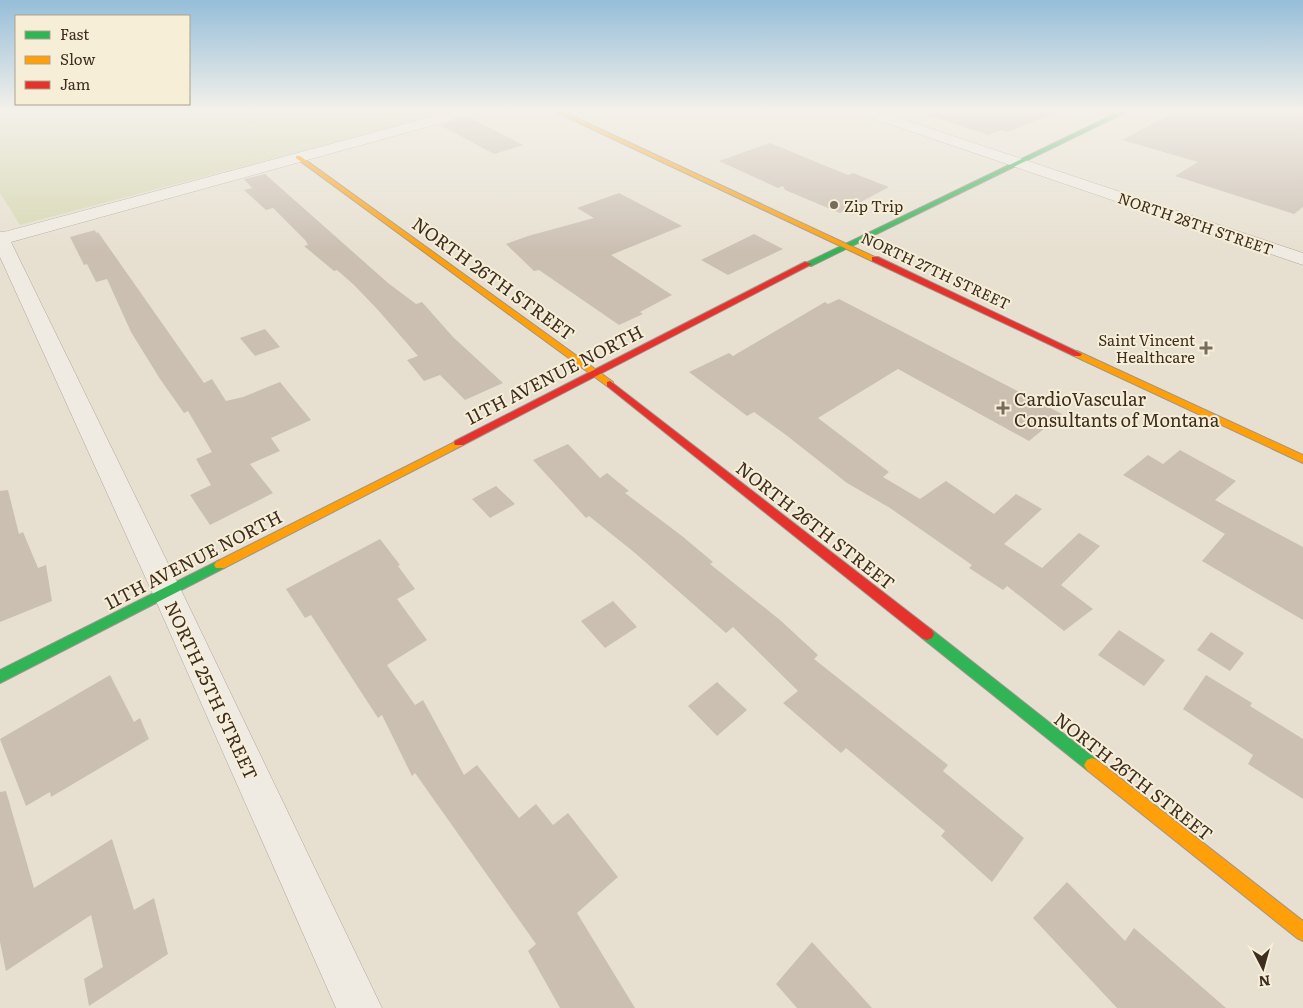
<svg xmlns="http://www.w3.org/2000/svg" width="1303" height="1008" viewBox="0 0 1303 1008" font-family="Literata,serif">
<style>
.green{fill:#d6d7b3}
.building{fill:#cbbfb2}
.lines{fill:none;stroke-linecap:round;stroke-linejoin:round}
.street-casing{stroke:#ada599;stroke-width:1}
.fast-casing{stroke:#9c958a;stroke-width:2}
.slow-casing{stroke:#9c958a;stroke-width:2}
.jam-casing{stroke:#9c958a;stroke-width:2}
.street{fill:#efebe3;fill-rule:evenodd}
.fast{fill:#30b455;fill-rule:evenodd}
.slow{fill:#ff9f0a;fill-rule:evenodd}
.jam{fill:#e5322d;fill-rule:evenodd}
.poi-dot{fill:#786c5e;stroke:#f7eed8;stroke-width:2}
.labels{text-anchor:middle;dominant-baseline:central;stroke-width:4;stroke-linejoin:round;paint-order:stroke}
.far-poi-label{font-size:15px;fill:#3d2e20;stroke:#f7eed8;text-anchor:start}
.far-street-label{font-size:15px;fill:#3d2e20;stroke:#f7eed8}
.street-label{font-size:18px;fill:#3d2e20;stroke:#f7eed8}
.poi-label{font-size:18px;fill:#3d2e20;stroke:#f7eed8;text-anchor:start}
</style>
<rect width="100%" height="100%" fill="#e7e0d1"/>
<polygon class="green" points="0,110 457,110 20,225 0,193"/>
<g class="building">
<polygon points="925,110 1060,110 1060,111 1007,132 1001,130 988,135 925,114"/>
<polygon points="1178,110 1303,110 1303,207 1294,214 1175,176 1198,162 1122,140"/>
<polygon points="469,117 523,145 494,154 440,125"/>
<polygon points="770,143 848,175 853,173 889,187 840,213 785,190 783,186 778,188 719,161"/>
<polygon points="265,174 388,283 416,304 422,302 453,337 503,383 465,400 440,375 424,381 407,360 418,356 378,310 354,285 337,270 334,271 304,246 308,245 306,241 273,208 266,210 244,190 252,188 244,179"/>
<polygon points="619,193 682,226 611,255 672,295 640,312 643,314 619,325 539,270 534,271 506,244 528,236 594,218 577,208"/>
<polygon points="95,230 96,233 98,232 204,383 212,379 226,401 243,397 280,382 311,420 271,438 280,451 250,464 273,493 210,525 190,495 211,485 196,459 212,452 188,411 184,413 160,379 131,332 107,279 96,282 87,264 84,265 70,237"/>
<polygon points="754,234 783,249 728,275 701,260"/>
<polygon points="839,299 1062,414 1029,441 898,369 818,418 889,472 883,477 920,499 946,481 994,514 1016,494 1042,509 1004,544 1042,568 1079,533 1100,546 1061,585 1093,609 1064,631 1007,586 1003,590 969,568 972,565 890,508 847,483 786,435 754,412 747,416 689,372 729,353 733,356 825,302 828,304"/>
<polygon points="265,329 280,347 255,356 240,338"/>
<polygon points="568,444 600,478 607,473 629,491 625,493 682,536 713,562 710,564 780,620 818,655 814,659 948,765 943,771 1024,838 992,882 941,836 945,831 846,748 841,753 783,703 798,691 733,627 726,633 635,553 589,516 586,518 533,460"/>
<polygon points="1180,450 1236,481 1215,500 1303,547 1303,620 1202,561 1225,534 1123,475 1148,455 1163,464"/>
<polygon points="496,486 515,504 490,518 472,499"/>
<polygon points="8,490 19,534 23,532 38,568 46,565 52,601 0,622 0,491"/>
<polygon points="380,539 400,565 398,566 415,589 397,599 427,640 387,665 415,705 423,700 464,775 477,765 519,818 536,804 553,825 568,813 618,877 577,913 635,1008 560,1008 528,951 536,944 415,773 412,776 382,715 378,718 311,615 305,618 286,589"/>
<polygon points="613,601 637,627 605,648 581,621"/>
<polygon points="1119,630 1165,660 1144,686 1098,655"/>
<polygon points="1211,632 1244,653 1230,671 1197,650"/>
<polygon points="110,675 134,722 140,718 149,739 51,797 50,792 26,806 0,739"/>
<polygon points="1206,675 1252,703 1250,706 1303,739 1303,799 1248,764 1253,755 1183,709"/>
<polygon points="717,682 747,710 717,736 688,706"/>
<polygon points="6,791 34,888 112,839 134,910 154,898 168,954 89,1006 84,979 103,967 91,915 6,971 0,942 0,792"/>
<polygon points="1067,882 1125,941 1134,928 1226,1008 1117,1008 1033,918"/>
<polygon points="812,942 872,1008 797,1008 776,984"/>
</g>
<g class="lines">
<g class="street-casing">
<g id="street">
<polygon points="457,110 479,110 477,113 11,242 182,592 382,1008 336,1008 152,592 0,257 0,232 4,232"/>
<polygon points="855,110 875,110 1303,253 1303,265 857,113"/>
</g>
</g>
<g class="fast-casing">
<g id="fast">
<polygon points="1123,110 1130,110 811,266 804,264"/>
<polygon points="220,560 224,562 226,565 224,568 0,683 0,670"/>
<polygon points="927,628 932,630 1097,760 1100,765 1097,770 1092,772 1087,770 922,638 920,634 922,630"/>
</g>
</g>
<g class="slow-casing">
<g id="slow">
<polygon points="552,110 559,110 879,259 872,261"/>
<polygon points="296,156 300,156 613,382 613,386 607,386 296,158"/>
<polygon points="1077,351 1303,455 1303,463 1074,356 1074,352"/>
<polygon points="459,440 463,441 464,443 463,445 224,568 216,568 214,565 216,562"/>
<polygon points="1092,758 1097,760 1303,921 1303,941 1297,938 1087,770 1084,765 1087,760"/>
</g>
</g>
<g class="jam-casing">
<g id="jam">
<polygon points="872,257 878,257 1082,354 1080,356 1074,356 872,261"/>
<polygon points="805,262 812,264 463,445 455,445 454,443 455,441"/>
<polygon points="610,381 932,630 934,634 932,638 927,640 922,638 607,386 607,382"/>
</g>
</g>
<use href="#street" class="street"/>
<use href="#fast" class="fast"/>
<use href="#slow" class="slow"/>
<use href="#jam" class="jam"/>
</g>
<linearGradient id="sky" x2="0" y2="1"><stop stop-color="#96bed9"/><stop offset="0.44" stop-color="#f4f1ea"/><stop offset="1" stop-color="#f4f1ea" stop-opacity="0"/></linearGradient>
<rect width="1303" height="251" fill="url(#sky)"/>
<g class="poi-dot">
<circle cx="834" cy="205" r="5"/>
<path d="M1203.5 340.5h5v5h5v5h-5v5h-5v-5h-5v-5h5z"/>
<path d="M1000.5 400.5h5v5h5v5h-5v5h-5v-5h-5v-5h5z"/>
</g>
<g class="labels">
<g class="far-poi-label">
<text x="844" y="205">Zip Trip</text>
<text x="1195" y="339" text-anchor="end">Saint Vincent<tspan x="1195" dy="17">Healthcare</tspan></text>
</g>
<g class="far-street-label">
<text transform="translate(1196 223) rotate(19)">NORTH 28TH STREET</text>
<text transform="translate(936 270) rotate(25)">NORTH 27TH STREET</text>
</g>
<g class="street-label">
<text transform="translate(494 278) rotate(36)">NORTH 26TH STREET</text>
<text transform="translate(554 374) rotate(-27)">11TH AVENUE NORTH</text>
<text transform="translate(816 525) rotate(38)">NORTH 26TH STREET</text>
<text transform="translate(193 559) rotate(-27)">11TH AVENUE NORTH</text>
<text transform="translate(212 690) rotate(65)">NORTH 25TH STREET</text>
<text transform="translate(1134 776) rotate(38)">NORTH 26TH STREET</text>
</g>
<g class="poi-label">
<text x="1014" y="398">CardioVascular<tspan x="1014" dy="21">Consultants of Montana</tspan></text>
</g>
</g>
<rect x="15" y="15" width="175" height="90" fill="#f7eed8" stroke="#ada18e"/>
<rect x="25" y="31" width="25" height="8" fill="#30b455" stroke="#ada18e"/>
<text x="60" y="40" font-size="15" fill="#3d2e20">Fast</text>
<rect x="25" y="56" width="25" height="8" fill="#ff9f0a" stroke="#ada18e"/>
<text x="60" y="65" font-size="15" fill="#3d2e20">Slow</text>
<rect x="25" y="81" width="25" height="8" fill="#e5322d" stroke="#ada18e"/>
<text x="60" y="90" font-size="15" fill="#3d2e20">Jam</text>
<g transform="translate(1263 968) rotate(174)" stroke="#f7eed8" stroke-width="4" paint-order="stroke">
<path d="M0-4L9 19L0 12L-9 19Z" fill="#3d2e20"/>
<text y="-8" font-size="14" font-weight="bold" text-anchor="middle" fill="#3d2e20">N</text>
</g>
</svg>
